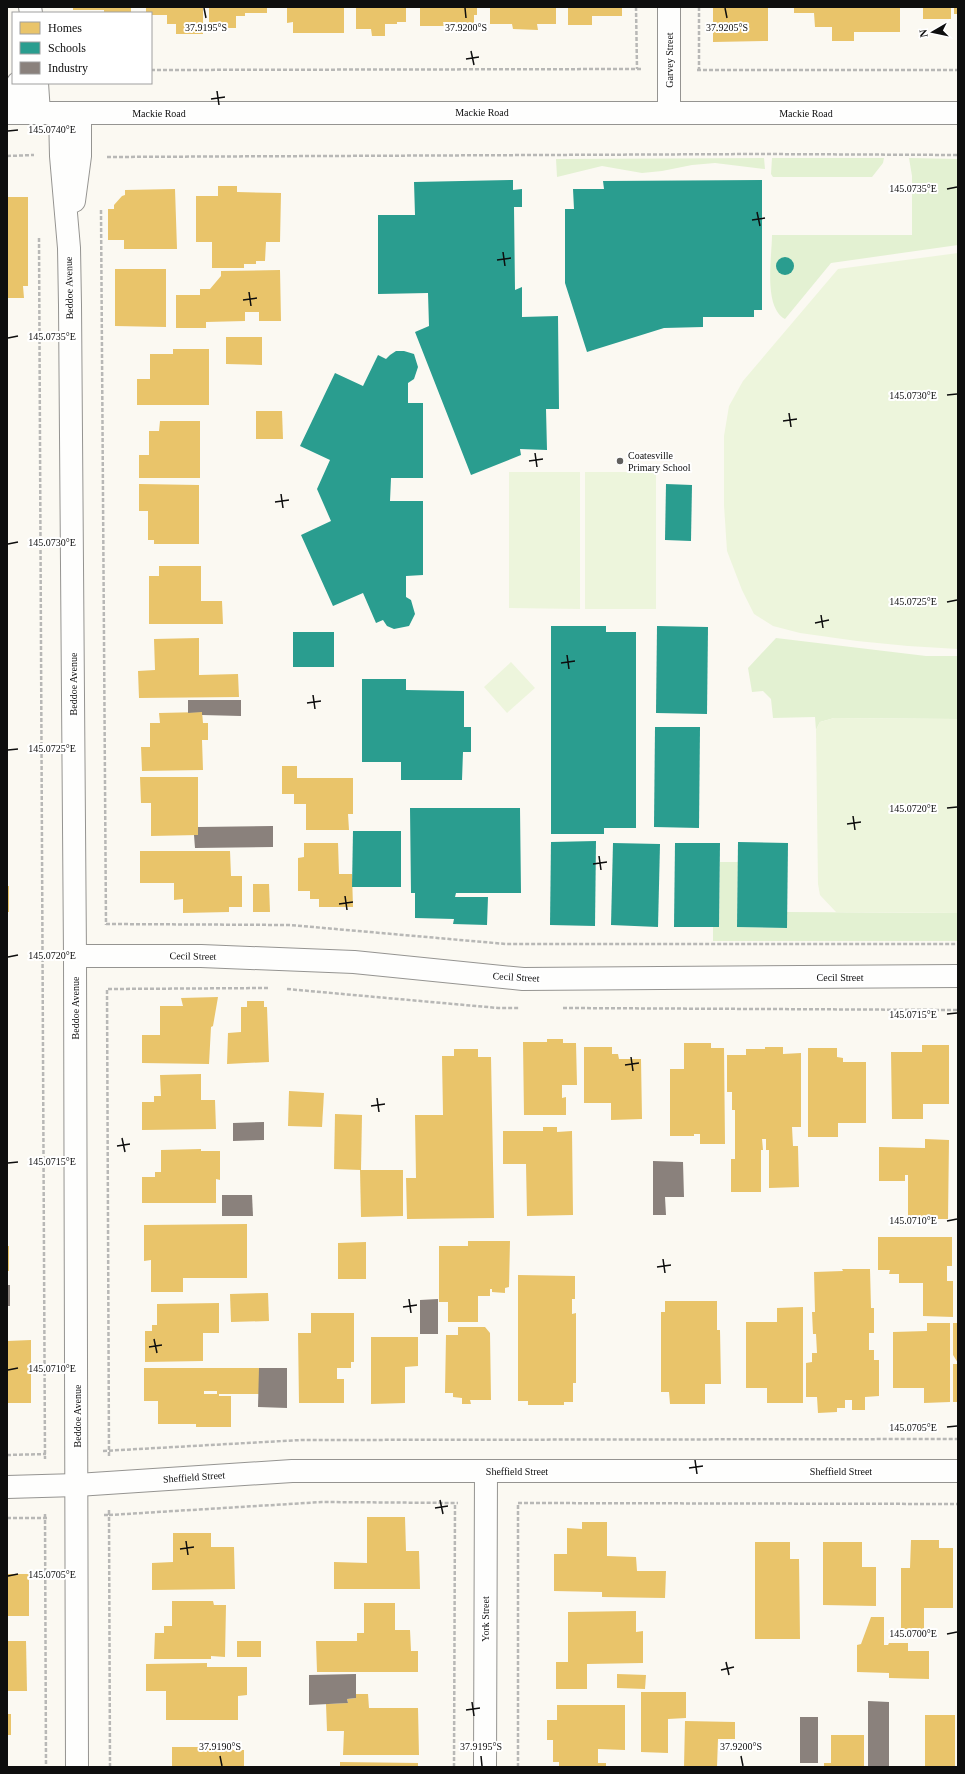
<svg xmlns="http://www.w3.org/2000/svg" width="965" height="1774" viewBox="0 0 965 1774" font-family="Georgia,serif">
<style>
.green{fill:#e3f1d2}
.pitch{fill:#edf5dc}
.homes{fill:#e9c46a;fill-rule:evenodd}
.schools{fill:#2a9d8f}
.industry{fill:#8a817c}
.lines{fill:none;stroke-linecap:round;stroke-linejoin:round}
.minor-casing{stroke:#959491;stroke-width:24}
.tertiary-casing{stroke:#959491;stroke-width:24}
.path{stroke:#b8b8b6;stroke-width:2.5;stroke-dasharray:4 2;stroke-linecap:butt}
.minor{stroke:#fefefd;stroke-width:22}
.tertiary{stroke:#fefefd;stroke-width:22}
.ticks{fill:none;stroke:#0e0e0e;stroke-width:1.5}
.poi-dot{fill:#61605e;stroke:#fff;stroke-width:1.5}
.labels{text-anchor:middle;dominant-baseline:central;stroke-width:4;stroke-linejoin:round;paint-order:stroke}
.street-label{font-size:10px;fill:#0e0e0e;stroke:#fff}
.poi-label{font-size:10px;fill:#0e0e0e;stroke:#fff;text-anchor:start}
.ticks-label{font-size:10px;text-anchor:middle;fill:#0e0e0e;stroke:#fff;stroke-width:4;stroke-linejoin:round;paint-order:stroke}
</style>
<rect width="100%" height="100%" fill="#fbf9f2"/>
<g class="green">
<polygon points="764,158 765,169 715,163 692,165 662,171 642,173 602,166 557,177 556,159"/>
<polygon points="772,158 884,158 883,163 872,177 773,177 771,174"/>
<path d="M909,158L958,159V245L831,263L785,319C763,307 772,257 772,235H912V176Z"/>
<polygon points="776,638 926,656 958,656 958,719 834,718 820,722 816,730 815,717 773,718 771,699 763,691 752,692 748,668"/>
<polygon points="720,862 738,862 737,927 787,928 787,912 958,913 958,941 713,941 713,927 719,927"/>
</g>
<g class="pitch">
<polygon points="958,253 958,649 908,646 857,641 800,633 773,626 754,614 742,590 727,551 724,505 724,436 729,406 743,381 838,269"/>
<polygon points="509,472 580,472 580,609 509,608"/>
<rect x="585" y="472" width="71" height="137"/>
<polygon points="511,662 535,688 507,713 484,687"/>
<polygon points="834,718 958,719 958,913 836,912 820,895 818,884 816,730 820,722"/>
</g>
<g class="homes">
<polygon points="73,7 131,7 131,13 104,13 104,10 73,10"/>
<polygon points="146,7 203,7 203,34 176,34 176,24 167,24 167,15 151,15 151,13 146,13"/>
<polygon points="209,7 267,7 267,13 245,13 245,16 236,16 236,28 209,28"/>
<polygon points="287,7 344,7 344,33 293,33 293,22 287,23"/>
<polygon points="356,7 406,7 406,22 397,22 397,24 385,24 385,36 372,36 371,29 356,29"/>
<polygon points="420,7 477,7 477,15 474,15 474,23 443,22 444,26 420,26"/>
<polygon points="490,7 556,7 556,24 537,24 538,30 513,29 512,24 490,24"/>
<polygon points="568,7 622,7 622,16 592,16 592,25 568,25"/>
<polygon points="715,7 768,7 768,41 713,42 713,8"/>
<polygon points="794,7 900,7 900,32 854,32 854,41 832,41 832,27 815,27 814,13 794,13"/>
<rect x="923" y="7" width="28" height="12"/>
<rect x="954" y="7" width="4" height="7"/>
<polygon points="218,186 237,186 237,192 281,193 280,242 266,242 265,261 256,261 256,264 244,264 244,268 212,268 212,242 196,242 196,196 218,196"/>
<polygon points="175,189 177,249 124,249 124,240 108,240 108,209 114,209 114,205 122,196 125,195 125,190"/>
<polygon points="7,197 28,197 28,286 23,286 24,298 7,298"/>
<polygon points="115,269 166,269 166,327 115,326"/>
<polygon points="280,270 281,321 259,321 259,312 245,312 245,321 206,322 206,328 176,328 176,295 200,295 200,289 210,289 221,276 221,271"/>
<polygon points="226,337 262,337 262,365 226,364"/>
<polygon points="173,349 209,349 209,405 137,405 137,379 150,379 150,354 173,354"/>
<polygon points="256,411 282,411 283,439 256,439"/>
<polygon points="160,421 200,421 200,478 139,478 139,455 149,455 149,431 159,431"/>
<polygon points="139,484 199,485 199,544 154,544 154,540 148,540 148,511 139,511"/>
<polygon points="159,566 201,566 201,601 222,601 223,624 149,624 149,576 159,576"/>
<polygon points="199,638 199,675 238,674 239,697 139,698 138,671 155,670 154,639"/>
<polygon points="202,712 203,723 208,723 208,740 202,740 203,770 142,771 141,747 150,747 150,723 160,723 159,713"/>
<polygon points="282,766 297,766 297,778 353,778 353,814 348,814 349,830 306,830 306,804 294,804 294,794 282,794"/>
<polygon points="140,777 198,777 198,835 151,836 151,803 141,803"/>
<polygon points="304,843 338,843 339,874 352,874 353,907 319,907 319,899 310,899 310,891 298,891 298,858 304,857"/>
<polygon points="140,851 230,851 231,876 242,876 242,907 229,907 229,912 183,913 183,899 174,900 174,883 140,883"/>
<polygon points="253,884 269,884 270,912 253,912"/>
<rect x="7" y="886" width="2" height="26"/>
<polygon points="218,997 213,1026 211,1027 209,1064 142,1063 142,1035 160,1035 160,1006 183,1006 181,998"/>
<polygon points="247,1001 264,1001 264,1007 267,1007 269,1062 227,1064 228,1033 241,1032 241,1007 247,1007"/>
<polygon points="547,1039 563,1039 563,1043 576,1043 577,1085 562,1085 562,1098 566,1097 566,1115 524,1115 523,1042 547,1042"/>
<polygon points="684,1043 711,1043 711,1048 724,1048 725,1144 700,1144 700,1134 694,1134 694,1136 670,1136 670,1069 684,1069"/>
<polygon points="922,1045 949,1045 949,1104 923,1104 923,1119 892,1119 891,1052 922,1052"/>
<polygon points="584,1047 612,1047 612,1054 618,1054 619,1059 641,1059 642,1119 611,1120 611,1103 584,1103"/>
<polygon points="765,1047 783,1047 783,1054 801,1053 801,1127 792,1127 793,1146 798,1146 799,1187 769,1188 769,1150 766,1150 766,1139 762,1139 763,1150 761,1150 761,1192 731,1192 731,1159 735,1159 735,1110 732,1110 732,1092 727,1092 727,1055 746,1055 746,1049 765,1049"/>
<polygon points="808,1048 837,1048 837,1057 843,1058 843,1062 866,1062 866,1123 838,1123 838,1137 808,1137"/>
<polygon points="454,1049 478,1049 478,1057 491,1057 494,1218 407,1219 406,1178 416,1178 415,1115 443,1115 442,1056 454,1056"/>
<polygon points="201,1074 201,1100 215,1100 216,1129 142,1130 142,1102 154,1102 154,1096 161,1096 160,1075"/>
<polygon points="289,1091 324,1093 322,1127 288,1126"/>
<polygon points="335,1114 362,1115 361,1170 334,1169"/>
<polygon points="543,1127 557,1127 557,1132 572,1131 573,1215 527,1216 526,1164 503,1164 503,1131 543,1131"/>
<polygon points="925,1139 949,1140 948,1219 908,1219 908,1175 905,1175 905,1181 879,1181 879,1147 925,1148"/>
<polygon points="201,1149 201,1151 220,1151 220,1180 216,1179 216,1203 142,1203 142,1177 155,1177 155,1172 161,1172 161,1150"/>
<polygon points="360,1170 403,1170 403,1216 361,1217"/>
<polygon points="247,1224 247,1278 183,1278 183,1292 151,1292 151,1260 144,1261 144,1225"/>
<polygon points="878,1237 952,1237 952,1266 947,1266 947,1281 953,1281 953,1317 923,1316 923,1283 899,1283 899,1274 889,1274 890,1270 878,1270"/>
<polygon points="468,1241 510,1241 509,1287 505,1288 505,1293 492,1292 492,1289 490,1289 490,1296 478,1296 478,1322 448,1322 448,1302 439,1302 439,1246 468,1246"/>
<polygon points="366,1242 366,1279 338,1279 338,1243"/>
<rect x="7" y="1246" width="2" height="25"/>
<polygon points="842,1269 870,1269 871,1308 874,1308 874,1333 869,1333 869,1350 874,1350 874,1360 879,1360 879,1396 865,1397 865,1410 852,1410 852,1400 845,1400 845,1408 837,1408 837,1412 818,1413 817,1397 806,1397 806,1363 812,1362 812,1353 817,1353 816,1334 813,1334 812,1312 815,1312 814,1272 843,1271"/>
<polygon points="518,1275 575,1276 575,1299 572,1299 572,1314 576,1313 576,1383 573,1383 573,1402 564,1402 564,1405 528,1405 528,1401 518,1401"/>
<polygon points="268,1293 269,1321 231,1322 230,1294"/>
<polygon points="665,1301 717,1301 717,1330 720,1330 721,1384 705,1384 705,1404 670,1404 669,1392 661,1392 661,1312 665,1312"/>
<polygon points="219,1303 219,1333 203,1333 203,1361 145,1362 145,1331 152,1331 152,1325 157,1325 157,1304"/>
<polygon points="803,1307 803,1403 767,1403 767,1388 746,1388 746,1322 777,1322 777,1308"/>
<polygon points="311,1313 354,1313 354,1362 351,1362 351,1368 337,1368 337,1379 344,1379 344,1403 299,1403 298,1333 311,1333"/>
<polygon points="927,1323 950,1323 950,1402 924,1403 924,1388 893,1388 893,1332 927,1331"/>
<polygon points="953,1323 958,1323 958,1363 953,1355"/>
<polygon points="458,1327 485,1327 490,1333 491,1400 470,1400 471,1404 462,1404 462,1398 453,1397 453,1393 445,1393 446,1335 458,1335"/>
<polygon points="371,1337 418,1337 418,1366 405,1367 405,1403 371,1404"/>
<polygon points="31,1340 31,1403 7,1403 7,1341"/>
<rect x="953" y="1364" width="5" height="38"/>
<path d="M144,1368H259V1394H219V1396H231V1427H196V1424H158V1401H144ZM204,1391H217V1394H204Z"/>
<polygon points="367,1517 405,1517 406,1551 419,1551 420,1589 334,1589 334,1562 367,1563"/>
<polygon points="582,1522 607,1522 607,1556 636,1557 637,1571 666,1571 665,1598 602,1597 602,1592 554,1591 554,1554 567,1554 567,1528 582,1529"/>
<polygon points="173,1533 211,1533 211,1547 234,1547 235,1589 152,1590 152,1563 173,1562"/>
<polygon points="911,1540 939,1540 939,1548 953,1548 953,1608 924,1608 924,1629 901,1629 901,1568 910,1568"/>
<polygon points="755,1542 790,1542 790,1559 799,1559 800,1639 755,1639"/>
<polygon points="823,1542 862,1542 862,1567 876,1567 876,1606 823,1605"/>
<rect x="7" y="1574" width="22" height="42"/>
<polygon points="172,1601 213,1601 214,1605 226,1605 225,1657 211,1656 211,1659 154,1659 155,1633 164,1633 164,1626 172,1626"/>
<polygon points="364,1603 395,1603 395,1630 410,1630 411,1651 418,1651 418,1672 317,1672 316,1641 357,1641 357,1633 364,1633"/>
<polygon points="636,1611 636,1632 643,1631 643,1663 587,1664 587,1689 556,1689 556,1662 568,1662 568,1612"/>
<polygon points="871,1617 884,1617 884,1645 888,1645 889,1643 908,1643 908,1651 929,1651 929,1679 889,1678 889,1673 857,1672 857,1645 861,1644"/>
<polygon points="7,1641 26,1641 27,1691 7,1691"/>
<rect x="237" y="1641" width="24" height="16"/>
<polygon points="207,1663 207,1667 247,1667 247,1695 238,1696 238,1720 166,1720 166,1691 146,1691 146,1664"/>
<polygon points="617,1674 646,1675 645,1689 617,1688"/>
<polygon points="641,1692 686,1692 686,1718 668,1719 668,1753 641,1752"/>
<polygon points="356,1694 368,1694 369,1708 418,1708 419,1755 343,1755 344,1731 327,1731 326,1704 348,1703 347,1699 356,1698"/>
<polygon points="557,1705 625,1705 625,1750 598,1749 598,1763 606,1763 606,1767 559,1767 559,1762 553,1762 553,1740 547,1740 547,1720 557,1720"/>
<rect x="7" y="1714" width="4" height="21"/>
<rect x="925" y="1715" width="30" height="52"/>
<polygon points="685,1721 735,1722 735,1739 718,1739 717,1767 684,1767"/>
<polygon points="831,1735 864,1735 864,1767 824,1767 824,1763 831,1763"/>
<polygon points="172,1747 233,1747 233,1750 244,1750 244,1767 172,1767"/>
<polygon points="340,1762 418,1763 418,1767 340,1767"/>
</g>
<g class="schools">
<polygon points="513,180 513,190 522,189 522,207 514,207 515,290 522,287 522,317 558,316 559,409 546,409 547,450 520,449 521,455 471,475 415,332 429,326 428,293 378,294 378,215 415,215 414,182"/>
<polygon points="762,180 762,310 754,310 754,317 703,317 703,327 664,328 587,352 565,283 565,209 574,209 573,189 604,189 603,181"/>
<circle cx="785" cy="266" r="9"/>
<polygon points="396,351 404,351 414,354 418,367 414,379 408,383 408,403 423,403 423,478 391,478 390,501 423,501 423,575 406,576 406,597 411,600 415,614 409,626 394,629 387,626 383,620 376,623 363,593 333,606 301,535 331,521 317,489 330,460 300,446 335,373 363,386 378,355 386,359 390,355"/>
<polygon points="666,484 692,485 691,541 665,540"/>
<polygon points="551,626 606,626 606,632 636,632 636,828 604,828 604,834 551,834"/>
<polygon points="657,626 708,627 707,714 656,713"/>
<rect x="293" y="632" width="41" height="35"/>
<polygon points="362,679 406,679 406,690 464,691 464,727 471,727 471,752 463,752 462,780 401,780 401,762 362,762"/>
<polygon points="655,727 700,727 699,828 654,827"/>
<polygon points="410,808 520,808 521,893 456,893 455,897 488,897 487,925 453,924 454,919 415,918 415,893 411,893"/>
<polygon points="353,831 401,831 401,887 352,887"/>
<polygon points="596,841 595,926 550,925 551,842"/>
<polygon points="738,842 788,843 787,928 737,927"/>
<polygon points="613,843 660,844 658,927 611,925"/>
<polygon points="675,843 720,843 719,927 674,927"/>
</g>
<g class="industry">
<polygon points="188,700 241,700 241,716 202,715 202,712 188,713"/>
<polygon points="273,826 273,847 195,848 194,835 198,835 198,827"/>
<polygon points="264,1122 264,1140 233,1141 233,1123"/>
<polygon points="653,1161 683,1162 684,1197 665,1197 666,1215 653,1215"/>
<polygon points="222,1195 252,1195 253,1216 222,1216"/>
<rect x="7" y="1285" width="3" height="21"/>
<polygon points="438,1299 438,1334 420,1334 420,1300"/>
<polygon points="259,1368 287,1368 287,1408 258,1407"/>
<polygon points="356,1674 356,1698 347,1699 348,1703 309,1705 309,1675"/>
<polygon points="868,1701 889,1702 889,1767 868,1767"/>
<rect x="800" y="1717" width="18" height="46"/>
</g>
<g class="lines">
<g class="minor-casing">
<g id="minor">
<polyline points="30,7 31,13"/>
<polyline points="669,7 669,112"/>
<polyline points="37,83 39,113"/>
<polyline points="18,113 18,83"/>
<polyline points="60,113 61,156 69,248 70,305 75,956 77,1767"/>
<polyline points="74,201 80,156 80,113"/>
<polyline points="75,956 201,956 354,962 523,979 958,976"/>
<polyline points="7,1487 77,1485 292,1471 958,1471"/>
<polyline points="485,1767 486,1471"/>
</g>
</g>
<g class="tertiary-casing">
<polyline id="tertiary" points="7,113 958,113"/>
</g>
<g class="path">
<polyline points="636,7 637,69"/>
<polyline points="699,7 699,70"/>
<polyline points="151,70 642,69"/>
<polyline points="697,70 958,70"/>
<polyline points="7,156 34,155"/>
<polyline points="107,157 759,154 958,155"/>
<polyline points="101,210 106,925"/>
<polyline points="39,238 45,1459"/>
<polyline points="106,924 290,925 506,944 958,944"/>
<polyline points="287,989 498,1008 520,1008"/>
<polyline points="563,1008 958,1010"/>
<polyline points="103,1451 301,1440 958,1439"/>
<polyline points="7,1455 46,1454"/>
<polyline points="109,1456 107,989 270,988"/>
<polyline points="45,1514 46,1767"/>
<polyline points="104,1515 109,1515 109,1509"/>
<polyline points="7,1518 47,1518"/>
<polyline points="110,1767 109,1515 322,1502 458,1503"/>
<polyline points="454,1767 455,1503"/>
<polyline points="518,1767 518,1503 958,1504"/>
</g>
<use href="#minor" class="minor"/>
<use href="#tertiary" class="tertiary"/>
</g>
<path class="ticks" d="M204,8L206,18M465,8L466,18M725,8L727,18M471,51L474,65M466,59L479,57M217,91L219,105M211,99L225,97M8,131L18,130M947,189L957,187M757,212L760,226M752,220L765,218M503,252L505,266M497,260L511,258M249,292L251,306M243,300L257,298M8,338L18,336M947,395L957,394M789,413L791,427M783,421L797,419M535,453L537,467M529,461L543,459M281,494L283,508M275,502L289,500M8,544L18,542M947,602L957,600M821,615L823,628M815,623L829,620M567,655L569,669M561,663L575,661M313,695L315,709M307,703L321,701M8,750L18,749M947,808L957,807M853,816L855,830M847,824L861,822M599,856L601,870M593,864L607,862M345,896L347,910M339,904L353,902M8,957L18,955M947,1014L957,1013M631,1057L633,1071M625,1065L639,1063M377,1098L379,1112M371,1106L385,1104M122,1138L125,1152M117,1146L130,1144M8,1163L18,1162M947,1221L957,1219M663,1259L665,1273M657,1267L671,1265M409,1299L411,1313M403,1307L417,1305M154,1339L157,1353M149,1347L162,1345M8,1370L18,1368M947,1427L957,1426M695,1460L697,1474M689,1468L703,1466M440,1500L443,1514M435,1508L448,1506M186,1541L188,1555M180,1549L194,1547M8,1576L18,1574M947,1634L957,1632M726,1662L729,1675M721,1670L734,1667M472,1702L474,1716M466,1710L480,1708M220,1756L222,1766M481,1756L482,1766M741,1756L743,1766"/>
<circle class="poi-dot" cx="620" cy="461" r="4"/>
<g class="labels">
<g class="street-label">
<text transform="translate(669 60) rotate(-90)">Garvey Street</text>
<text x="482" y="112">Mackie Road</text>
<text x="159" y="113">Mackie Road</text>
<text x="806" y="113">Mackie Road</text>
<text transform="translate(69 288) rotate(-91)">Beddoe Avenue</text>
<text transform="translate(73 684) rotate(-90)">Beddoe Avenue</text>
<text transform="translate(193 956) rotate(1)">Cecil Street</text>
<text transform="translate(516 977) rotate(3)">Cecil Street</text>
<text x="840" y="977">Cecil Street</text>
<text transform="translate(75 1008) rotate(-90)">Beddoe Avenue</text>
<text transform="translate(77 1416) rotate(-90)">Beddoe Avenue</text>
<text x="517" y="1471">Sheffield Street</text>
<text x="841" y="1471">Sheffield Street</text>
<text transform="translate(194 1477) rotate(-4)">Sheffield Street</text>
<text transform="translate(485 1619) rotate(-90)">York Street</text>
</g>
<g class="poi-label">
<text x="628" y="455">Coatesville<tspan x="628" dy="12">Primary School</tspan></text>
</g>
</g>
<g class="ticks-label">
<text x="206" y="31">37.9195°S</text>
<text x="466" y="31">37.9200°S</text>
<text x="727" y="31">37.9205°S</text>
<text x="52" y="133">145.0740°E</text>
<text x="913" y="192">145.0735°E</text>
<text x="52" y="340">145.0735°E</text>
<text x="913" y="399">145.0730°E</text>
<text x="52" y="546">145.0730°E</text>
<text x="913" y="605">145.0725°E</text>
<text x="52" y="752">145.0725°E</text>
<text x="913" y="812">145.0720°E</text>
<text x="52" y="959">145.0720°E</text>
<text x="913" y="1018">145.0715°E</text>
<text x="52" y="1165">145.0715°E</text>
<text x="913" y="1224">145.0710°E</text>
<text x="52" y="1372">145.0710°E</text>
<text x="913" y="1431">145.0705°E</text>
<text x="52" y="1578">145.0705°E</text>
<text x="913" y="1637">145.0700°E</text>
<text x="220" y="1750">37.9190°S</text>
<text x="481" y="1750">37.9195°S</text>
<text x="741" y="1750">37.9200°S</text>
</g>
<rect width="965" height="1774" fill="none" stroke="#0e0e0e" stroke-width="16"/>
<rect x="12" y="12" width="140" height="72" fill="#ffffff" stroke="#9f9f9f"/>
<rect x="20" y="22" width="20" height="12" fill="#e9c46a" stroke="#9f9f9f"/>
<text x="48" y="32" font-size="12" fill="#0e0e0e">Homes</text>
<rect x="20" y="42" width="20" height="12" fill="#2a9d8f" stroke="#9f9f9f"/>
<text x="48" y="52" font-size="12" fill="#0e0e0e">Schools</text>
<rect x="20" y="62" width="20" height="12" fill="#8a817c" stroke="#9f9f9f"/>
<text x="48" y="72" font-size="12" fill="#0e0e0e">Industry</text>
<g transform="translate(933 32) rotate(261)" stroke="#ffffff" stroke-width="3" paint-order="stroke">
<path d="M0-3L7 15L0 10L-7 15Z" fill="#0e0e0e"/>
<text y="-6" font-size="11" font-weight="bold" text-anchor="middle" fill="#0e0e0e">N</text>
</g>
</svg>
